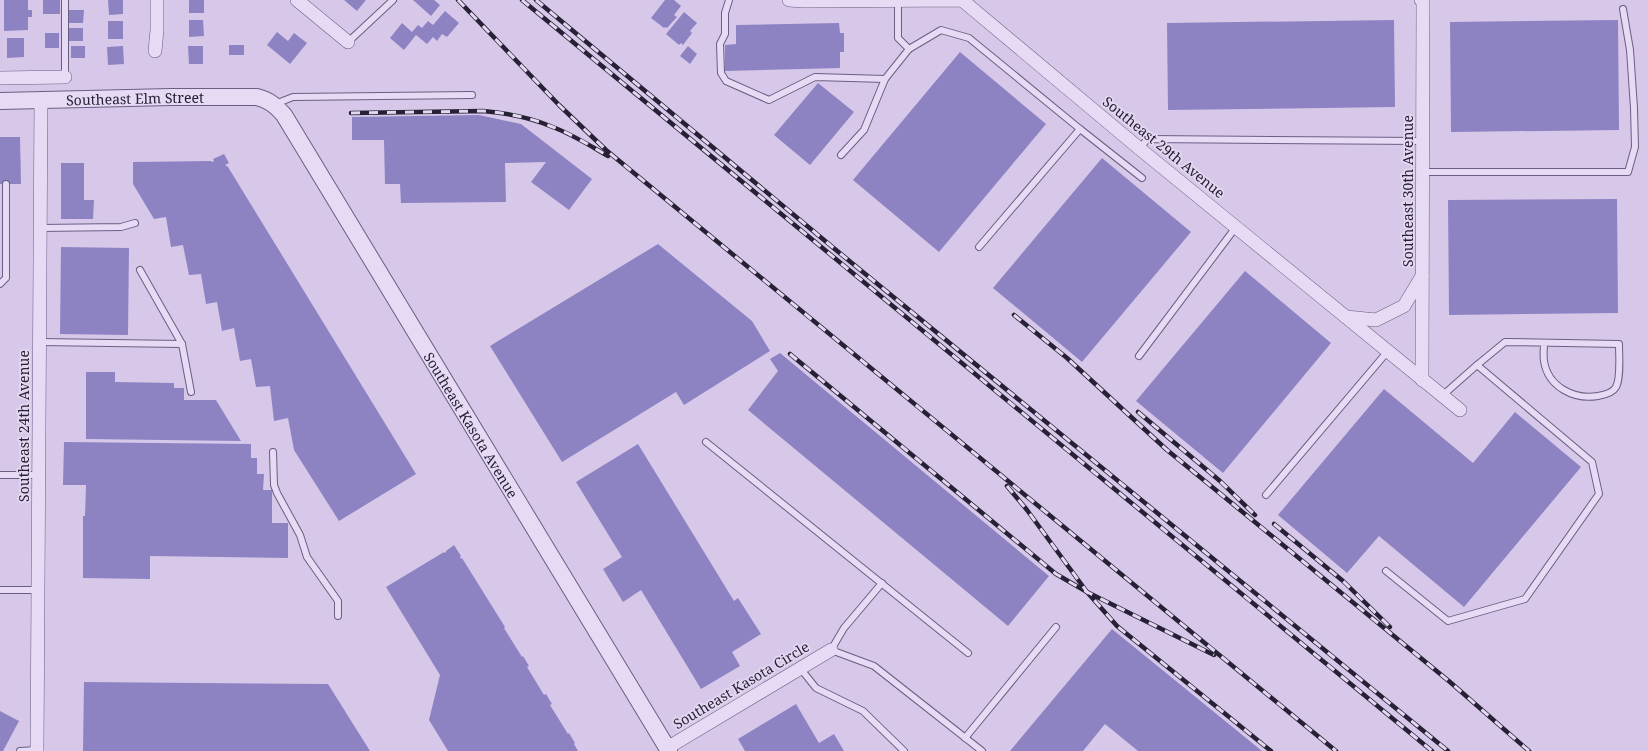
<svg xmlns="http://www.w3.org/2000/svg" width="1648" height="751" viewBox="0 0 1648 751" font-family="'Noto Serif',serif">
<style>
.building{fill:#8d83c3}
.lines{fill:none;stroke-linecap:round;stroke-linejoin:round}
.service-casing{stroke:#695f83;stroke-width:8}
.minor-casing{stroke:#695f83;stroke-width:14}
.tertiary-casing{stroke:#695f83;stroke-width:18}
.service{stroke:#e6daf5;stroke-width:6}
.minor{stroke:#e6daf5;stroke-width:13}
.tertiary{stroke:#e6daf5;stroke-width:16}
.rail-casing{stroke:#262135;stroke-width:4.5}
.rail{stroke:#e3d7f1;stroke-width:3;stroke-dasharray:9;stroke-linecap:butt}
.labels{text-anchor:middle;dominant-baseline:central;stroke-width:3.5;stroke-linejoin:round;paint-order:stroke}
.street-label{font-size:14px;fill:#262135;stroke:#e3d7f1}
</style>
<rect width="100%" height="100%" fill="#d7c8e9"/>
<g class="building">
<polygon points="4,0 28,0 28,10 32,10 32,17 28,17 28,30 4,31"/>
<rect x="43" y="0" width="17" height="14"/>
<polygon points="108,0 123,0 123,14 109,15"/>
<rect x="189" y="0" width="15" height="13"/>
<polygon points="344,0 366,0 357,11"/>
<polygon points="413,0 434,0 440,5 431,16"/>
<polygon points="665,0 674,0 681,6 674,15 677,17 667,28 665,27 664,28 651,18"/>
<polygon points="69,10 84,10 83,23 69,23"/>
<polygon points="445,11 459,23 447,37 442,34 437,41 433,37 427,44 416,35 404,50 390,38 402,23 412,32 418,25 422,28 428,21 433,25"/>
<polygon points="684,12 697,23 690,31 692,33 683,45 681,43 679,45 666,34"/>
<polygon points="189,20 203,20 204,36 189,37"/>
<polygon points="1394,20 1395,107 1168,110 1167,23"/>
<polygon points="1618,20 1619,130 1451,132 1450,22"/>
<rect x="108" y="21" width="15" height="18"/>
<polygon points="839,23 840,33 844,33 844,52 840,52 840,68 725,71 725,45 736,44 736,25"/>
<rect x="68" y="28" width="15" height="13"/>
<polygon points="277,32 288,41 294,33 307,43 290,64 267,45"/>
<rect x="45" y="33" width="14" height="15"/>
<polygon points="7,38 24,38 24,57 7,58"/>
<rect x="229" y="45" width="15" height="10"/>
<rect x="71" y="46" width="14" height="12"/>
<polygon points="123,46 124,64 108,65 107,47"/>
<polygon points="188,46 203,46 203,64 189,64"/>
<polygon points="688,46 697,54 690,64 680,56"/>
<polygon points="960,52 1046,124 939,252 853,180"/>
<polygon points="818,83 854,112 810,165 774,135"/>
<polygon points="479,115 521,124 592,179 569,210 531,182 546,162 505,163 506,202 401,203 400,184 385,184 384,140 352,140 352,117"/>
<polygon points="0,137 20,137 21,184 0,184"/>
<polygon points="224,154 229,163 225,165 228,167 416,474 339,521 294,450 288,418 274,421 270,386 256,387 251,359 240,361 234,328 222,331 217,302 206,304 201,274 189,275 183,245 171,247 166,217 154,219 133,184 133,162 211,161 212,162 214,161 213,159"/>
<polygon points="1102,158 1191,232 1082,362 993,288"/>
<polygon points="61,163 84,163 84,200 94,200 93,219 61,219"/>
<polygon points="1617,199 1618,313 1449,315 1448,200"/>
<polygon points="658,244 752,321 770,351 684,405 676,392 562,462 490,346"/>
<polygon points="61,247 129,248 128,335 60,334"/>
<polygon points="1245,271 1331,343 1223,473 1136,401"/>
<polygon points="780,353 1049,576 1008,626 748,410 778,371 770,359"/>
<polygon points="86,372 115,372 115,382 174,383 174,388 184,388 184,400 216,400 241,441 86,439"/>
<polygon points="1384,389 1473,463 1515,412 1581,467 1464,607 1379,536 1347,573 1278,515"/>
<polygon points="64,442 251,444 251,458 257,458 257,474 264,474 263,490 272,490 272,523 288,523 288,558 150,556 150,579 83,578 83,516 85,516 86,485 63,485"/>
<polygon points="638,444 734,601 738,598 761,634 732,652 740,666 701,689 641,590 623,602 603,569 622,557 576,482"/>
<polygon points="454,545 461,556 460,557 461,559 462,558 505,627 504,628 522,657 523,656 529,666 527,667 544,695 546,694 552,704 550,705 568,734 569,733 575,743 574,744 578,751 448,751 429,720 440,675 386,587 444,552 444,553 446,552 446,551"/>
<polygon points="1112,629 1262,751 1138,751 1105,724 1083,751 1010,751"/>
<polygon points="84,682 328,684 370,751 83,751"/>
<polygon points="796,704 819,743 834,734 844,751 745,751 738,739"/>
<polygon points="0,711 19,721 3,751 0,751"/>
</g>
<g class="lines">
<g class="service-casing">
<g id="service">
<polyline points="729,0 725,13 725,34 720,44 721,73 726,81 769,100 815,77 885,79 909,49 898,38 898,1"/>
<polyline points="348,42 393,0"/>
<polyline points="909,49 941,30 969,38 1080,129 979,247"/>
<polyline points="65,77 65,0"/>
<polyline points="275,104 293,97 472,95"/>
<polyline points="1080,129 1142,178"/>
<polyline points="1140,149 1147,139 1422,141"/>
<polyline points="841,155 864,130 885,79"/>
<polyline points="1422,172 1628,172 1635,147 1634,108 1630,50 1623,9"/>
<polyline points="40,228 121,227 135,223"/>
<polyline points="140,270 182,344 191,392"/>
<polyline points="0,284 6,278 6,184"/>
<polyline points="40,342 182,344"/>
<polyline points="1139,356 1236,227"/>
<path d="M1477,365L1505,342L1619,344C1619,355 1621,378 1616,387C1613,393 1604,395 1598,396C1574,400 1548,387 1544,361C1543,355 1544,349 1544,343"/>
<polyline points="706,442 968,653"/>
<polyline points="273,452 274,485 277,493 300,535 307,557 338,601 338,616"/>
<polyline points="0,475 39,475"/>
<polyline points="1266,495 1388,351"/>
<polyline points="1386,571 1448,621 1525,599 1599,494 1592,462 1477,365 1442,396"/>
<polyline points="882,583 844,628 831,650 874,666 982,751"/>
<polyline points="0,590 38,590"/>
<polyline points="800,668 816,688 863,711 904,751"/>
<polyline points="965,738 1056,627"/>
<polyline points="20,751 37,750"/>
</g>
</g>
<g class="minor-casing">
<g id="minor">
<polyline points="297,0 348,42"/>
<polyline points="789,0 804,1 962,0 1140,149 1460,410"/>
<polyline points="1421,0 1423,2 1422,380"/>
<polyline points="155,51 157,30 157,0"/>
<polyline points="0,78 65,77"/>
<polyline points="1346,317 1376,320 1404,306 1422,276"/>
<polyline points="667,748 831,650"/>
<polyline points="37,751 41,100"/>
</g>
</g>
<g class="tertiary-casing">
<g id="tertiary">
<path id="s1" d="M0,101L171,97H257C269,100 276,106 284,115L669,751"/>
</g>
</g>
<use href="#service" class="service"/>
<use href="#minor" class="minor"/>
<use href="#tertiary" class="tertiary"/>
<g class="rail-casing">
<g id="rail">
<polyline points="458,0 559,105 606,150 1336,751"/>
<polyline points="522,0 1432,751"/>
<polyline points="536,0 836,250 1448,751"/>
<path d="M351,113L483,111C505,113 529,117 550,126C570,133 589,145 608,156"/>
<polyline points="1014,315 1067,358 1167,450 1450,682 1529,751"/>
<polyline points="790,354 1056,574 1087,592 1214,655"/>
<polyline points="1138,412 1220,481 1255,515"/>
<polyline points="1007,486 1027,510 1087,592 1117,626 1271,751"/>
<polyline points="1274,524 1343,581 1390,627"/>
</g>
</g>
<use href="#rail" class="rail"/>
</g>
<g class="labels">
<g class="street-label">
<text stroke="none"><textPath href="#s1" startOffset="135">Southeast Elm Street</textPath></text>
<text transform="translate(1164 147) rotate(39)">Southeast 29th Avenue</text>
<text transform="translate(1407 191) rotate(-90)">Southeast 30th Avenue</text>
<text stroke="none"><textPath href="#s1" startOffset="652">Southeast Kasota Avenue</textPath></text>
<text transform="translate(23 426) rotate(-90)">Southeast 24th Avenue</text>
<text transform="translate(741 685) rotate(-31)">Southeast Kasota Circle</text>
</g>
</g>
</svg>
